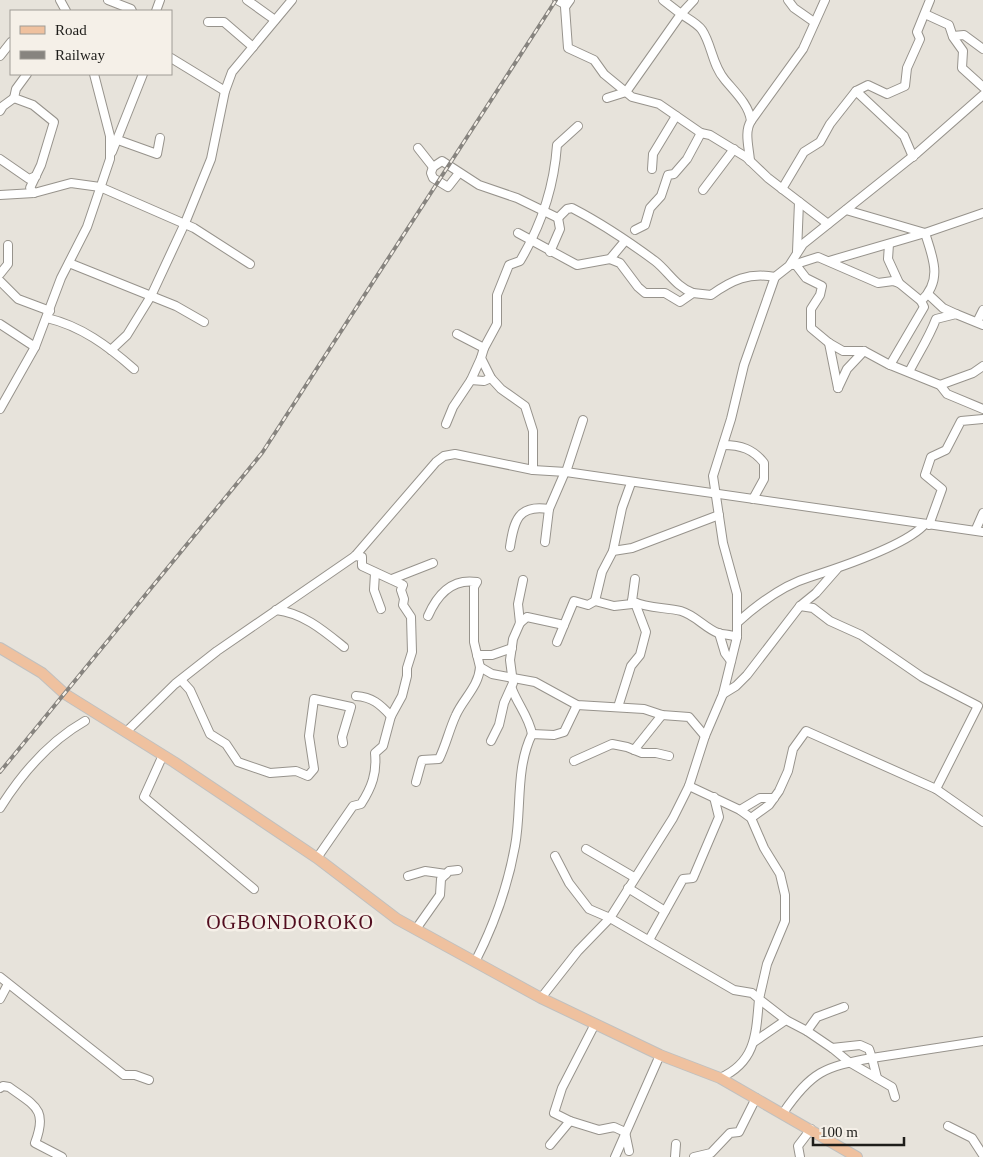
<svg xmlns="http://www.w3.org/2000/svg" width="983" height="1157" viewBox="0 0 983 1157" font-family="'Times New Roman',serif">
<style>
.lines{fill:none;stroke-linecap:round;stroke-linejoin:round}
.minor-casing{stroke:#97938c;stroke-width:10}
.major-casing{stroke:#c0c0bf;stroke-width:12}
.minor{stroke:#fff;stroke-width:8}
.major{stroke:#efc19f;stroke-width:10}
.rail-casing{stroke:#87847f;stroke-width:4}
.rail{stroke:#f5f0e8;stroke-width:2;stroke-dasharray:5.5;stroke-linecap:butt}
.labels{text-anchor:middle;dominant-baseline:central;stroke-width:5;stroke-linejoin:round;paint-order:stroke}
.quarter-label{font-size:20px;letter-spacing:1px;fill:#520d1f;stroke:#f5f0e8}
</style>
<rect width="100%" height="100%" fill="#e7e3db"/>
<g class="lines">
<g class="minor-casing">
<g id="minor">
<polyline points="60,0 66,11"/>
<polyline points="108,0 131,9 132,11"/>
<polyline points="247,0 275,20"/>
<polyline points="557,0 566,5"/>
<polyline points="570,0 565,7 568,48 594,60 604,74 632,97 659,104 701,133 710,135 746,157 768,178 828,224"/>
<path d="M694,0L681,14C687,18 698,24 702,30C712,45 712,65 725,80C735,92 749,105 751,121L803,49L825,0"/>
<polyline points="788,0 794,8 814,22"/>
<polyline points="156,11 160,0"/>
<polyline points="925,14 949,25 953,37 963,51 962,68 983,87"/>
<polyline points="208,22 224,22 253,47"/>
<polyline points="953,36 964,35 983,49"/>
<polyline points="0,56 11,42"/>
<polyline points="171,58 225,91"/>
<polyline points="27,74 16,89 14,98 33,105 54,122 41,165 30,188 34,193"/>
<polyline points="856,91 868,85 887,94 905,86 907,68 920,39 917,32 930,0"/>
<polyline points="607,98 626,92 681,14 663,0"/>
<polyline points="0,111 3,106 14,98"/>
<polyline points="118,140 157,154 160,138"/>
<path d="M418,148L433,167L442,161L479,185L517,198L558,218L567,209L572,208C601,223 628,241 655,261C668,271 676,287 693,293"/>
<polyline points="112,152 143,74"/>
<polyline points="0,159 29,179 36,176"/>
<path d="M750,161C749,147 744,132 751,121"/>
<polyline points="433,167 431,173 433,178 448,187 459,173"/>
<polyline points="652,169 653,154 676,116"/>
<polyline points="782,189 804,152 820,142 830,124 856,91 904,136 913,157"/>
<polyline points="703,190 734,149"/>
<polyline points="0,195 34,193 71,183 100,187 194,228 250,264"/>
<path d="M846,210L925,233C933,258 943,280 921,301L924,307L890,365"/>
<polyline points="635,230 645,225 650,208 661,196 668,175 674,174 687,159 701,133"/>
<polyline points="518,233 577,265 610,259 625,241"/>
<polyline points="889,244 888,259 899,283"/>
<polyline points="550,252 560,229 558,218"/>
<polyline points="797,252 799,202"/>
<path d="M610,259L620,263L638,287L645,293H665L680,302L693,293L711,295C732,280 749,272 775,277"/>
<polyline points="829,261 925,233 983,213"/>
<polyline points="69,263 176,306 204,322"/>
<polyline points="793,265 818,257 878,283 893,281 899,283 921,301"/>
<polyline points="796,265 806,278 822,286 820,295 811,309 811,328 829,343 843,351 864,351 888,364 940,385 973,373 983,366"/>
<polyline points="0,274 8,264 8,245"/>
<polyline points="0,281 18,299 50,311"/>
<polyline points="928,294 943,308 956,314"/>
<path d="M47,318C81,326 108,346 134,369"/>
<polyline points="977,322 983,310"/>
<polyline points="0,324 35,347"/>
<polyline points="457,334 484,348 481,358 491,378 501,389 525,406 533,431 533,470"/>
<polyline points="829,343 838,388"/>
<path d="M484,348L497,324V295L509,265L520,261C542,224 554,188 557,145L578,126"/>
<polyline points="111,350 127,335 151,296 185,223 211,159 225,91 232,72 292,0"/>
<path d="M909,372C918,354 929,338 936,319L956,314L983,325"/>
<polyline points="471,380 481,358"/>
<polyline points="940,385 947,394 983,409"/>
<polyline points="838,388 847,369 864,351"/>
<polyline points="0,409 35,347 61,278 87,227 110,159 110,136 94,74"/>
<polyline points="446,424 453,407 471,380 484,381 491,378"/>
<path d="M723,445C741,445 753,449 764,463V479L753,499"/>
<polyline points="566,472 583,420"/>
<polyline points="929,525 942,489 925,475 931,457 946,450 961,421 983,419"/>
<polyline points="976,529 983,513"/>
<polyline points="545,542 549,509 565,472"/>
<path d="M510,547C514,521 518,504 549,509"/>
<polyline points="613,551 622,508 631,483"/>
<polyline points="375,573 374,590 381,609"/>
<polyline points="392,579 433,563"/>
<path d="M635,579L632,601C648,609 666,607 681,611C695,615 705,628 718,633C724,635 730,634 737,637"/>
<polyline points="632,601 632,604 614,606 595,601 602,572 613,551 632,548 719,515"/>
<polyline points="800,606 813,608 830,621 861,635 922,677 978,706 936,789"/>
<path d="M276,610C303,613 323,630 344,647"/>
<path d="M428,616C437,595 452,578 477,582L474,587V642L480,667"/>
<path d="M738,622C758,604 783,585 810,577C838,568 907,545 925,524"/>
<polyline points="520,623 527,617 564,625"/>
<polyline points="719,633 725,653 731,661"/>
<polyline points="557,642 574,601 588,605 595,601"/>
<polyline points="477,655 492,655 512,648"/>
<polyline points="181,680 190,690 210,734 226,744 238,762 270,773 296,771 308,776 314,769 309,736 314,699 351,707 342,737 343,743"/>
<path d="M512,689C518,705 529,717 532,734"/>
<polyline points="723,694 736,686 747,675 800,606 816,593 837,569"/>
<path d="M356,696C372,697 380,704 391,716"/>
<polyline points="618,707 631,666 640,655 646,632 635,603"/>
<polyline points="126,732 175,684 217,651 355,556 436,462 444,456 455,454 533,470 566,472 983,532"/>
<polyline points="491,741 499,725 504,703 513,683 510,660 513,639 520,623 518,604 523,580"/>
<polyline points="634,750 662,715"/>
<polyline points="163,755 144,797 254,889"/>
<polyline points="574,761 612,744 627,747 642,753 656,753 669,756"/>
<path d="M416,782L422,760L439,759C446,745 449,730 456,715C463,699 479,686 480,667L492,674L535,682L577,705L644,709L662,715L689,717L705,736"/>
<polyline points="689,786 740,810 751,818 764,848 780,874 785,895 785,921 767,964 759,999 786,1020"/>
<path d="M0,808C22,773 48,742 85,721"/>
<polyline points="740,810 760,798 774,798"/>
<polyline points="751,818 769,805 779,791 788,771 793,749 806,731 936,789 983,822"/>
<polyline points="586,849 634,877"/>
<path d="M555,856L569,883L589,909L610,918L734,990L752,993L759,999C756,1034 756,1062 720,1078"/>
<path d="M317,858L353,806L361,804C372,787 377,773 375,753L383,746L391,716L402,696L407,676V668L412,652L411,617L403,605L404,599L401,590L403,585L362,566V557L355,556"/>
<polyline points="408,876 425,871 446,874"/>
<polyline points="628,888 665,911"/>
<polyline points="416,929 440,895 441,879 449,871 458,870"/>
<polyline points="649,940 683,879 693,878 719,817 714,797"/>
<path d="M475,962C493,927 508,885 515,846C522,809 515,769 532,734L554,735L564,732L577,705"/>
<polyline points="0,977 124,1075 135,1075 149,1080"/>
<polyline points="541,998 578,951 610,918 673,818 689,786 705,736 723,694 737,637 737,594 723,543 713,476 731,419 744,365 775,277 789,266 803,244 917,153 983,95"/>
<polyline points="0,999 8,984"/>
<polyline points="807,1031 832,1048 860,1045 869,1049 872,1058 983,1041"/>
<polyline points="754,1042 786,1020 807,1031 817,1017 844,1007"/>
<polyline points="832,1048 849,1062 892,1087 895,1097"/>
<path d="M0,1088L3,1086L9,1087C35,1106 48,1109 35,1143L62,1157"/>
<path d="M783,1113C812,1071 824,1067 872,1058L877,1078"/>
<polyline points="570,1121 554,1113 562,1088 595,1024"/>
<polyline points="948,1126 972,1138 983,1155"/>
<polyline points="550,1145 570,1121 599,1130 614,1127 625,1132 629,1151"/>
<polyline points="615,1157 660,1055"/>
<polyline points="675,1157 676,1144"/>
<polyline points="694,1157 711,1153 730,1133 739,1132 756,1098"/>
<polyline points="800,1157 798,1146 811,1129"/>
</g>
</g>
<g class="major-casing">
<polyline id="major" points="0,648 42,673 65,694 174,762 317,858 397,919 541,998 660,1055 720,1078 857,1157"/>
</g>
<use href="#minor" class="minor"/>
<use href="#major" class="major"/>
<g class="rail-casing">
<polyline id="rail" points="0,772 262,453 556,0"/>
</g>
<use href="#rail" class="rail"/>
</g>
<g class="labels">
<g class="quarter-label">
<text x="290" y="922">OGBONDOROKO</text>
</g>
</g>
<rect x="10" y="10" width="162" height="65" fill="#f5f0e8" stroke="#9f9c96"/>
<rect x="20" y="26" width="25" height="8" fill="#efc19f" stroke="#9f9c96"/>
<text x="55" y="35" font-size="15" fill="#1e1d1a">Road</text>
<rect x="20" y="51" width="25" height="8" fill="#87847f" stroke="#9f9c96"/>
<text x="55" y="60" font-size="15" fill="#1e1d1a">Railway</text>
<path d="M813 1137v8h91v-8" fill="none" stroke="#1e1d1a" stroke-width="2.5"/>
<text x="820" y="1137" font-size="15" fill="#1e1d1a" stroke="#f5f0e8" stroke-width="4" paint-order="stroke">100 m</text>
</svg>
